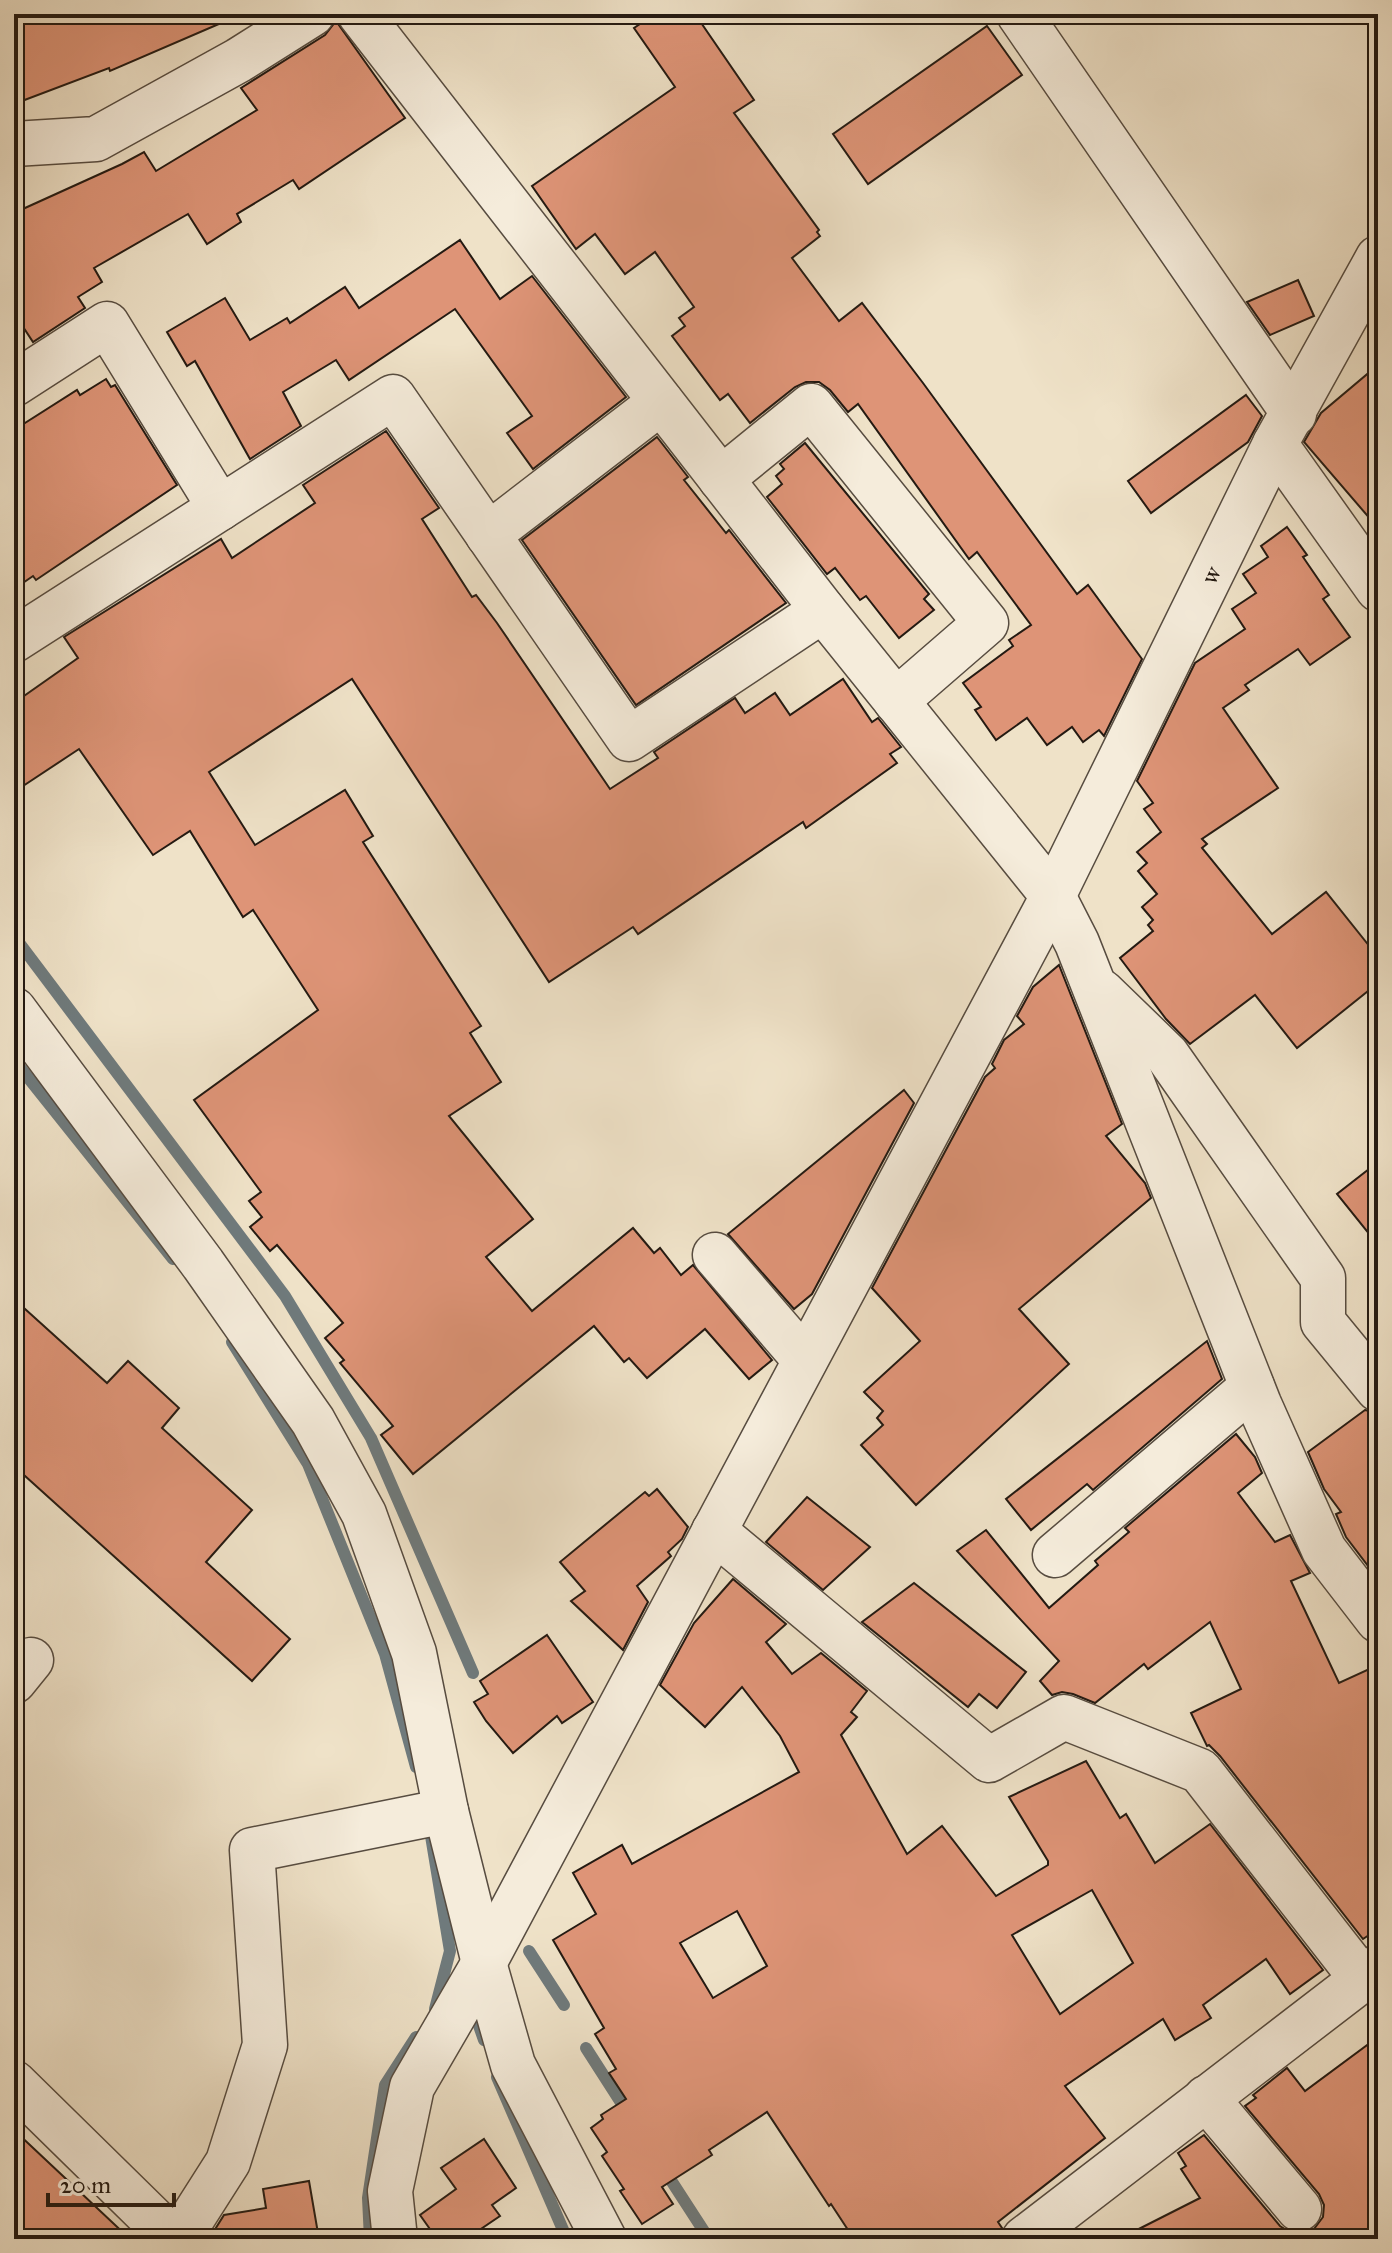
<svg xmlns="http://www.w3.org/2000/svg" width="1392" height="2253" viewBox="0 0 1392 2253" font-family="'IM FELL Great Primer',serif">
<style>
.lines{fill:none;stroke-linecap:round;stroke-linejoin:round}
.stream{stroke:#6f7a7c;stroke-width:12}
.building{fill:#de9477;stroke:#241a12;stroke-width:2;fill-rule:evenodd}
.minor-casing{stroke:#574c40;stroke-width:47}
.minor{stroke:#f5ecdb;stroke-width:44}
.labels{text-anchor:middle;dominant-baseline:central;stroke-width:7;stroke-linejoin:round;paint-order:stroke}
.street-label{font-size:24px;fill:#241a12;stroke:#f5ecdb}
</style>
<rect width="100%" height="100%" fill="#efe2c8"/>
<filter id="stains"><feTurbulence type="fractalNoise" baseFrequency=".0025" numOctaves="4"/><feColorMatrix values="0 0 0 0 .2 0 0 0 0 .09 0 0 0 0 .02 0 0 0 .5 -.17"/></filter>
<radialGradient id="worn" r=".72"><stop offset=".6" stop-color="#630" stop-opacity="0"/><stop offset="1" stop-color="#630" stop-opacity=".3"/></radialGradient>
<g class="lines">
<g class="stream">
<polyline points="14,936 285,1296 371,1438 473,1673"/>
<polyline points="14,1060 173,1259"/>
<polyline points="232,1342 308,1464 385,1654 416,1767"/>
<polyline points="431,1836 450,1951 435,2009"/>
<polyline points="529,1951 564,2005"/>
<polyline points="477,2020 484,2040"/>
<polyline points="586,2048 629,2115"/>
<polyline points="497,2077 567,2239"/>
<polyline points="663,2168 709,2239"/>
<polyline points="370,2239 368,2198 385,2085 416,2037"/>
</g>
</g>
<g class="building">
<polygon points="14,14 242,14 110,71 109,68 14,104"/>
<polygon points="655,14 695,14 754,100 734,113 819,230 817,232 820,236 792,258 839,321 862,303 923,383 1077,594 1088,585 1142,659 1104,736 1099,730 1083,742 1072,727 1047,745 1027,718 996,740 975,710 981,707 963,683 1013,646 1009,640 1031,625 977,552 969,559 858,404 848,412 830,390 819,382 806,382 795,387 750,423 728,394 720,400 672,336 685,326 679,318 694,307 655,252 625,274 595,234 576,249 532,186 675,87 634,28"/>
<polygon points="336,21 405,118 299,189 293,180 237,214 241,222 207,244 188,214 94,268 102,282 78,297 85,308 33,342 14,313 14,213 122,164 144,152 156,171 257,110 241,88 325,35"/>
<polygon points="987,26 1022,75 868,184 833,134"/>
<polygon points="460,240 500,299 532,276 626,397 533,469 507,433 532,416 455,309 349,380 336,360 283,392 301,426 250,459 195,361 187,366 167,332 225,298 250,340 287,318 290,323 345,287 359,308"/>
<polygon points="1298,280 1314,316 1270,335 1247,302"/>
<polygon points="1378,365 1378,528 1304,442 1321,413"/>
<polygon points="106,379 111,387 115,385 177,485 36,580 33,576 14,589 14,430 77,390 80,395"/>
<polygon points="1246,395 1262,416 1248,442 1151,513 1128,481"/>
<polygon points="386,431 439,508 422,519 472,597 476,595 497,623 610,789 658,758 654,752 735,698 745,713 775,693 790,715 843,679 872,722 878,718 901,747 890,754 897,763 806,828 803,822 638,934 633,927 549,982 352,679 209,772 255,845 345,790 373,836 363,842 481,1026 470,1033 501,1082 449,1116 533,1219 486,1257 532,1311 633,1228 654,1253 660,1248 681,1275 693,1265 772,1360 749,1379 705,1329 647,1378 629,1358 624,1362 594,1326 413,1474 381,1435 393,1426 340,1363 344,1360 325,1338 343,1323 277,1245 270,1251 250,1227 262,1217 249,1201 261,1192 194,1100 318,1010 253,910 243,917 190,831 153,855 79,749 14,792 14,703 78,658 64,637 221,539 232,558 315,503 303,485"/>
<polygon points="657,437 688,477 684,480 726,533 729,530 786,603 636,705 522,540"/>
<polygon points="805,443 929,594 924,599 934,610 899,638 866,596 860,600 835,568 827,574 767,497 782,484 776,476 784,469 780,464"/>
<polygon points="1287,527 1307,555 1303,557 1329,595 1323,599 1350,637 1310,665 1298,649 1245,685 1249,690 1223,708 1278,788 1202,839 1207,844 1202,848 1272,934 1326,892 1378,957 1378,983 1297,1048 1255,995 1190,1044 1166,1019 1120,958 1153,931 1148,925 1153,920 1142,907 1157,894 1138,871 1147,863 1137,852 1161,832 1144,809 1153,803 1137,781 1195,663 1245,629 1232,609 1256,593 1243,574 1268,557 1261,546"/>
<polygon points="1059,965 1122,1124 1106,1136 1145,1183 1151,1198 1019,1309 1069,1364 916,1505 861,1445 883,1425 877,1418 883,1411 864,1392 920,1341 872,1288 985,1077 995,1068 992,1064 1004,1040 1024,1024 1017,1016 1033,987"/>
<polygon points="904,1090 914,1103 812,1294 794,1309 728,1234"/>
<polygon points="1378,1162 1378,1245 1337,1194"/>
<polygon points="14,1299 107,1383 128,1361 179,1408 162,1428 252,1510 206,1562 290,1639 252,1681 14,1466"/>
<polygon points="1207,1341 1222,1379 1093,1490 1087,1484 1031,1530 1006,1499"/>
<polygon points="1365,1410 1378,1413 1378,1579 1346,1537 1336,1514 1341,1512 1324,1489 1308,1452"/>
<polygon points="1236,1434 1255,1457 1262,1473 1238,1493 1275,1542 1290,1535 1310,1573 1291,1581 1339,1683 1378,1665 1378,1929 1363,1939 1220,1756 1209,1745 1207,1746 1191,1713 1241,1689 1210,1622 1148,1669 1144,1664 1095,1703 1073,1694 1062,1692 1052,1695 1040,1681 1059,1661 957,1551 986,1530 1049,1608 1098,1565 1095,1561 1129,1532 1125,1528"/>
<polygon points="657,1489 688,1527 682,1539 668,1552 671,1556 637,1586 648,1602 623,1650 571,1601 585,1591 560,1562 645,1492 649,1496"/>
<polygon points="807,1497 870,1547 823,1590 766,1542"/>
<path d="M733,1579L786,1624L766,1642L792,1674L821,1653L867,1691L851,1712L857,1717L841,1735L907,1854L942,1826L996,1896L1048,1865V1861L1009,1797L1086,1761L1120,1818L1126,1814L1155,1863L1210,1824L1323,1970L1290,1994L1266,1959L1203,2005L1211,2018L1175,2040L1163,2019L1065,2086L1105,2138L998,2222L1002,2228L1000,2239H854L831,2204L829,2206L767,2112L709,2150L712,2155L662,2187L673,2204L642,2224L620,2191L624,2189L602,2156L607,2152L591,2128L603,2119L601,2115L626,2099L609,2073L616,2069L595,2034L604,2028L553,1940L596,1914L573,1873L622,1845L632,1864L799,1772L780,1736L742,1687L705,1727L660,1685L694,1623ZM1092,1890L1133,1963L1060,2014L1012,1935ZM737,1911L767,1966L713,1998L680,1943Z"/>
<polygon points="914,1583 1026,1672 997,1708 979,1694 968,1707 862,1622"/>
<polygon points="547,1635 593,1702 562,1723 557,1716 513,1753 486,1721 474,1702 488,1694 480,1681"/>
<polygon points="1378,2037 1378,2220 1359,2239 1119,2239 1200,2198 1181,2169 1186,2166 1178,2153 1204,2135 1280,2226 1291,2233 1303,2234 1314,2229 1323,2217 1324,2205 1319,2194 1245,2106 1256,2098 1253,2095 1287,2068 1305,2091"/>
<polygon points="14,2130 130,2239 14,2239"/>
<polygon points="484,2139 516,2188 492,2205 500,2216 466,2239 437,2239 420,2215 456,2189 441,2168"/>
<polygon points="309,2181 319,2239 209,2239 224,2215 266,2208 263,2189"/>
</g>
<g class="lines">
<g class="minor-casing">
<g id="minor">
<polyline points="360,14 823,610 1053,896 1077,943 1259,1404 1324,1550 1378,1620"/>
<polyline points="1019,14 1294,414"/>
<polyline points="14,144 96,139 239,60 312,14"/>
<polyline points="14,384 107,324 220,508"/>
<polyline points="1275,444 1378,589"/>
<polyline points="721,479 811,406 986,623 896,701"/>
<polyline points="488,535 661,402"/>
<polyline points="14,640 393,397 629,739 823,610"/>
<polyline points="1102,992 1167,1055 1323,1278 1323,1322 1378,1389"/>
<polyline points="14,1010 203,1264 313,1421 364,1514 414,1653 446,1811 484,1963 513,2065 604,2239"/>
<polyline points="715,1255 805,1360"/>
<polyline points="714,1531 989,1760 1064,1717 1200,1771 1362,1979"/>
<polyline points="1055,1555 1252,1387"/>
<polyline points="14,1681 31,1660"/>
<polyline points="14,2083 173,2239"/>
<polyline points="1206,2098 1299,2209"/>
<polyline points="179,2239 228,2162 265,2045 252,1850 446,1811"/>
<polyline points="395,2239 390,2191 412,2087 484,1963 1053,896 1275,444 1378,258"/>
<polyline points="1024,2239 1378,1967"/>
</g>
</g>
<use href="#minor" class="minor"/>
</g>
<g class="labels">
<g class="street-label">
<text transform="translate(1211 575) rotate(-64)">w</text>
</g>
</g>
<rect width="1392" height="2253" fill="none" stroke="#efe2c8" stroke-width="48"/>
<rect x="16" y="16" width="1360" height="2221" fill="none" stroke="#241a12" stroke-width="4"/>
<rect x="24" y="24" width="1344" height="2205" fill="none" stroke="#241a12" stroke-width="2"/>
<path d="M48 2193v12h126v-12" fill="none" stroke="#241a12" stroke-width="4"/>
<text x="60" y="2193" font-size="24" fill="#241a12" stroke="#f5ecdb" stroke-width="6" paint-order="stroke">20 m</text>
<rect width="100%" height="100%" filter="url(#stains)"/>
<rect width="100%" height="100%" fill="url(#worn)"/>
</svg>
